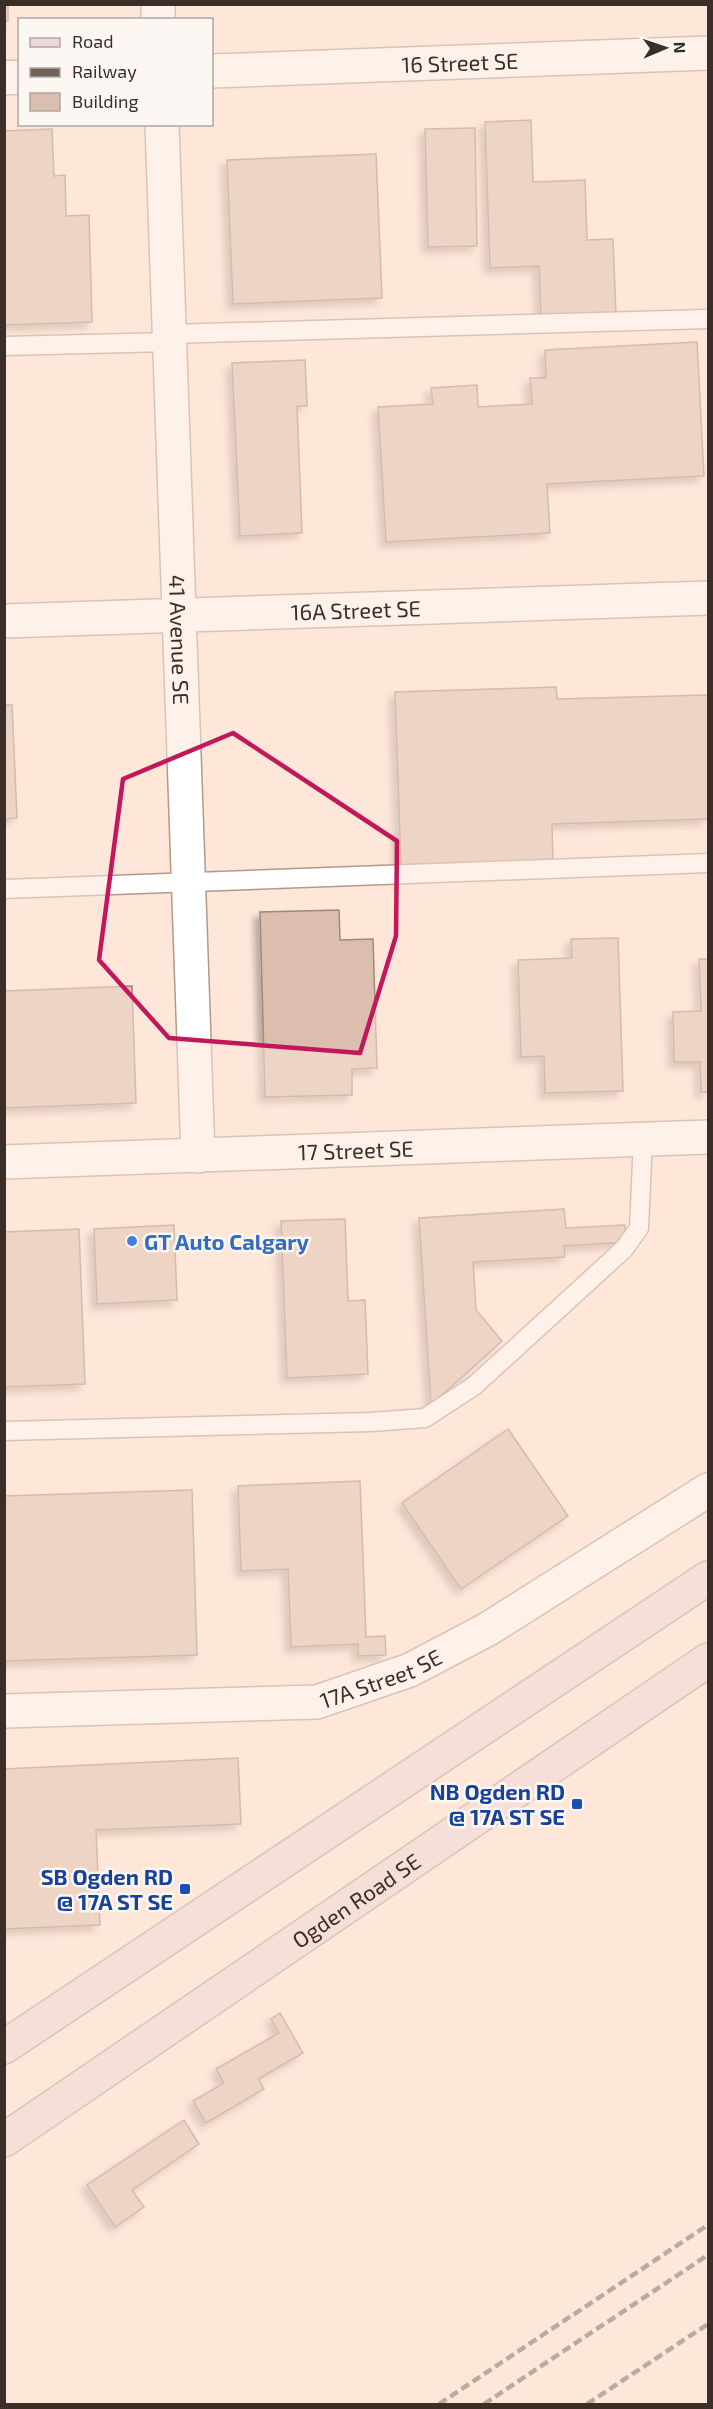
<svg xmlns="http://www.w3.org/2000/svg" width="713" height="2409" viewBox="0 0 713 2409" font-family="'Exo 2',sans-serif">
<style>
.building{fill:#dbbeae;stroke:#a38778;stroke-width:1.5;filter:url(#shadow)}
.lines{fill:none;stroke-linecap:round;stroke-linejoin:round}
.lane-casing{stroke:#b49888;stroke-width:21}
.street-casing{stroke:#b49888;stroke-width:36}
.secondary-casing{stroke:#b49888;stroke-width:36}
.lane{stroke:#fff;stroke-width:18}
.street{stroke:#fff;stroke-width:33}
.secondary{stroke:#eed7da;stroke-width:33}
.rail{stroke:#716159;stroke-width:4.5;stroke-dasharray:9 4.5;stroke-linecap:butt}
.marked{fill:none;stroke:#c2185b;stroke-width:4.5;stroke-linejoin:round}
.shop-dot{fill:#3f7fe0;stroke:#fdf7f4;stroke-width:2}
.transit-dot{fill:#1a4fb4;stroke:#fdf7f4;stroke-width:2}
.labels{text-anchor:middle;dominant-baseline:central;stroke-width:5;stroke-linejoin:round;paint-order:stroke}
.street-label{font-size:22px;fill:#3a2e28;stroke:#fdf7f4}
.shop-label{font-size:22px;font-weight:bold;fill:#366cbe;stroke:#fdf7f4;text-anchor:start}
.transit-label{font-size:22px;font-weight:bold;fill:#164399;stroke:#fdf7f4;text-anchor:end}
</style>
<defs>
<filter id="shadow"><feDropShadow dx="-5.5" dy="5.5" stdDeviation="3" flood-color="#0004"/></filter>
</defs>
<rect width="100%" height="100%" fill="#fee6d8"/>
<g class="building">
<rect x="4" y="4" width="4" height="17"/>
<polygon points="531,120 533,182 585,180 587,240 613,239 616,315 541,317 539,266 490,268 485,122"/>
<polygon points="475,128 477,246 428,247 425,129"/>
<polygon points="52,129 54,176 65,175 66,216 89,215 92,322 4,325 4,131"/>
<polygon points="376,154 382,298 233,304 227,160"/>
<polygon points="697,342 704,476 547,484 550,533 386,542 378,407 433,404 431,388 477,385 478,407 532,404 530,378 546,378 545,350"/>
<polygon points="305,360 307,406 297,406 302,533 240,536 232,363"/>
<polygon points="556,687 557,699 708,695 708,819 552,824 553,861 401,866 395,692"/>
<polygon points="4,705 12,705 17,818 4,819"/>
<polygon points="339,910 340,940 373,939 377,1068 352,1069 352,1095 265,1097 260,912"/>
<polygon points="618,938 623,1091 545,1093 544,1056 521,1057 518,960 572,958 571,939"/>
<polygon points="699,959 708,959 708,1092 701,1092 700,1062 674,1062 673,1012 701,1011"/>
<polygon points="132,986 136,1103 4,1108 4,991"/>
<polygon points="564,1209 566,1228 625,1225 626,1242 564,1246 565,1257 473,1262 476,1310 502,1341 431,1405 419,1218"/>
<polygon points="345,1219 348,1301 365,1300 368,1374 287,1378 281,1221"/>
<polygon points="174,1225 177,1300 97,1304 94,1229"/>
<polygon points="79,1229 85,1384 4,1387 4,1232"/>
<polygon points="508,1429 568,1516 461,1589 402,1503"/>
<polygon points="360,1481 366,1637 385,1636 386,1655 358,1656 358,1644 291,1647 288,1569 241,1571 238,1486"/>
<polygon points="192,1490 197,1655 4,1661 4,1496"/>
<polygon points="238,1758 241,1824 96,1830 100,1925 4,1929 4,1769"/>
<polygon points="280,2013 303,2053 258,2079 264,2089 206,2123 193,2101 224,2083 216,2069 279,2033 271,2019"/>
<polygon points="184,2120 199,2144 132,2190 144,2207 115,2227 87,2185"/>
</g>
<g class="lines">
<g class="lane-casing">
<g id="lane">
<polyline points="169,334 708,319"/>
<polyline points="4,346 170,342"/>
<polyline points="4,889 708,863"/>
<polyline points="4,1431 371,1422 425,1418 474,1386 624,1249 639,1228 643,1139"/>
</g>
</g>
<g class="street-casing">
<g id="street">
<polyline points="158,4 158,20"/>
<path id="s1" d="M212,71L708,53"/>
<polyline points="4,78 20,77"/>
<path id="s2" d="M162,124L198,1156"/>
<path id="s3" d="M4,621L708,598"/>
<path id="s4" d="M4,1162L708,1137"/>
<path id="s5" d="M4,1711L317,1702L410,1670L488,1629L708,1490"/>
</g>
</g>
<g class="secondary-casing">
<g id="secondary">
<polyline points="4,2047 708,1578"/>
<path id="s6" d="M4,2140L708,1660"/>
</g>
</g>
<use href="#lane" class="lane"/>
<use href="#street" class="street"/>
<use href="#secondary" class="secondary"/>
<g class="rail">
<polyline points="439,2404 708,2225"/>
<polyline points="484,2404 708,2255"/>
<polyline points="587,2404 708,2324"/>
</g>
</g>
<path d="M0 0H713V2409H0ZM233,733L397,841L396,936L360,1053L169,1038L99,960L123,779Z" fill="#fee6d8" fill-opacity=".55" fill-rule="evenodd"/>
<path class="marked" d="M233,733L397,841L396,936L360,1053L169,1038L99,960L123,779Z"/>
<circle class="shop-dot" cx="132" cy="1241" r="6"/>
<g class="transit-dot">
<rect x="571" y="1798" width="12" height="12" rx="3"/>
<rect x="179" y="1883" width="12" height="12" rx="3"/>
</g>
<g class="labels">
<g class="street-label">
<text stroke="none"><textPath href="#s1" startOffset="248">16 Street SE</textPath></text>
<text stroke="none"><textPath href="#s3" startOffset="352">16A Street SE</textPath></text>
<text stroke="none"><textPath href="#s2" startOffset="516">41 Avenue SE</textPath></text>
<text stroke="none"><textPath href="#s4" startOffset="352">17 Street SE</textPath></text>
<text stroke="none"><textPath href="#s5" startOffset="381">17A Street SE</textPath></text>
<text stroke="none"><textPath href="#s6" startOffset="426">Ogden Road SE</textPath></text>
</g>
<g class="shop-label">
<text x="144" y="1241">GT Auto Calgary</text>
</g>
<g class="transit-label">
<text x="565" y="1791">NB Ogden RD<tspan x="565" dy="25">@ 17A ST SE</tspan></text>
<text x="173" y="1876">SB Ogden RD<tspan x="173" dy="25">@ 17A ST SE</tspan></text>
</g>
</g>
<rect width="713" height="2409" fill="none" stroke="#3a2e28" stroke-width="12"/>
<rect x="18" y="18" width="195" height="108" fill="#fdf7f4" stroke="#afa7a2" stroke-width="1.5"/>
<rect x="30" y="38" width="30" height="9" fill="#eed7da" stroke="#afa7a2" stroke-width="1.5"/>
<text x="72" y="48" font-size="18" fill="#3a2e28">Road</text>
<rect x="30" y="68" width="30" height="9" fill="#716159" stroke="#afa7a2" stroke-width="1.5"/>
<text x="72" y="78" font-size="18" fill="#3a2e28">Railway</text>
<rect x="30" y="93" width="30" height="18" fill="#dbbeae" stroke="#afa7a2" stroke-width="1.5"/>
<text x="72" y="108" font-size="18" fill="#3a2e28">Building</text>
<g transform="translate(665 48) rotate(88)" stroke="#fdf7f4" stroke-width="4.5" paint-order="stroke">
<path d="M0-4.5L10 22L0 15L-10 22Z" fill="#3a2e28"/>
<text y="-9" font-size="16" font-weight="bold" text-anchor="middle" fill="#3a2e28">N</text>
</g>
</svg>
